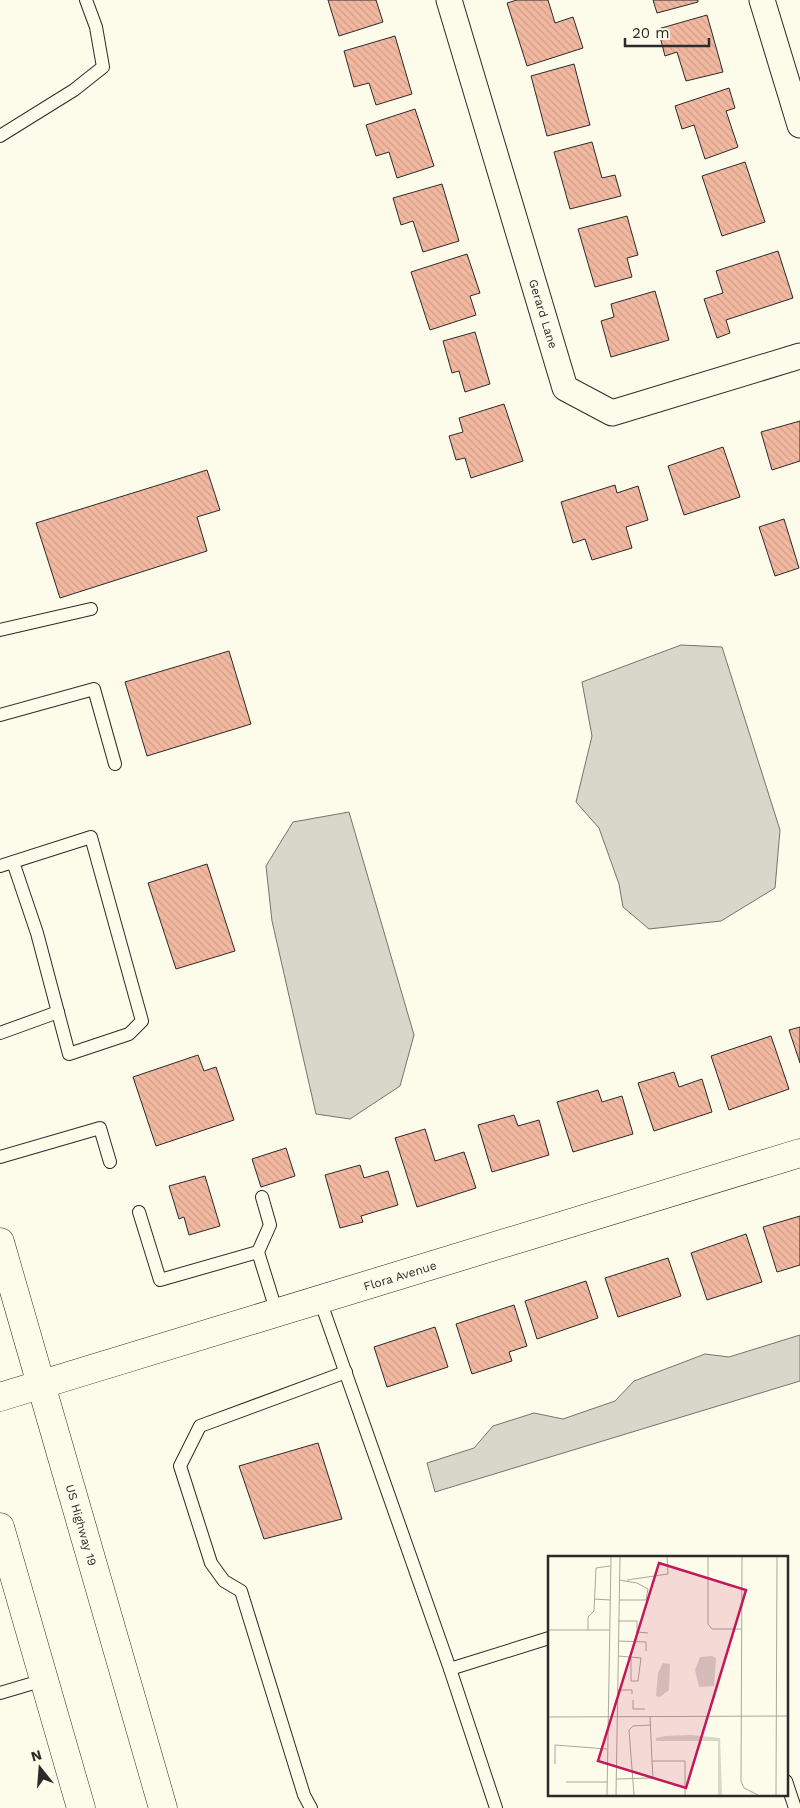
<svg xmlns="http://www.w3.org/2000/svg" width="800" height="1808" viewBox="0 0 800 1808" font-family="'Work Sans',sans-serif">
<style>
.water{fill:#d8d7c9;stroke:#74746e}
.building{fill:url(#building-back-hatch);stroke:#2b2b2b}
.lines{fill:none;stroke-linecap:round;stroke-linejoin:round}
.service-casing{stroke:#2b2b2b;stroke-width:14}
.minor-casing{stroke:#2b2b2b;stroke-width:27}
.tertiary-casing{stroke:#2b2b2b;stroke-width:29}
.trunk-casing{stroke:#2b2b2b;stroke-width:29}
.service{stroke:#fdfbea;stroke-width:12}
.minor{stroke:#fdfbea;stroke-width:25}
.tertiary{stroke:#fdfbea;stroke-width:28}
.trunk{stroke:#fdfbea;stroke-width:28}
.labels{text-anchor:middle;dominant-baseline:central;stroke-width:4;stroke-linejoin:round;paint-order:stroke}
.street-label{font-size:12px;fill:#2b2b2b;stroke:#fdfbea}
.inset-road{fill:none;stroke:#a9a89e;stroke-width:1}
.view{fill:#c2185b;fill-opacity:0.15;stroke:#c2185b;stroke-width:2.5}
.inset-edge{fill:none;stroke:#2b2b2b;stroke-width:2.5}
</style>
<defs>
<pattern id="building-back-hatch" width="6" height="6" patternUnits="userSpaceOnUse" patternTransform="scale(1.25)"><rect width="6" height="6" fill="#f2b8a0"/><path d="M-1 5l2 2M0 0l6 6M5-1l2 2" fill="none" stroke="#d09e8a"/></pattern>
</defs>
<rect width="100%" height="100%" fill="#fdfbea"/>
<g class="water">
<polygon points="681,645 722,647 780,830 775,888 721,921 649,929 623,907 619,884 599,828 576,802 592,736 582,682"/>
<polygon points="349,812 414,1035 400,1086 350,1119 316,1114 272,921 266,866 293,822"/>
<polygon points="800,1335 800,1381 435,1492 427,1463 474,1448 493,1426 534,1413 563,1419 615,1401 634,1381 705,1354 729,1357"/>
</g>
<g class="building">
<polygon points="328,0 376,0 383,22 339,36"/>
<polygon points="517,0 548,0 555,23 573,17 583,48 527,66 507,3"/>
<polygon points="653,0 698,0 698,2 657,13"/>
<polygon points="707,15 723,72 686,81 677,52 665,56 658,29"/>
<polygon points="395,36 412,94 376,105 369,83 354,87 344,51"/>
<polygon points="574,64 590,125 547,136 531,76"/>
<polygon points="729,88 735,108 726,111 738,147 705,159 694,125 682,129 675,106"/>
<polygon points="415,109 434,166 397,178 389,152 376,156 366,125"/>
<polygon points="592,142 602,178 615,175 621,196 570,209 554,152"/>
<polygon points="745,162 765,222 722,236 702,176"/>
<polygon points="442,184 459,241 423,252 413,221 401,225 393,198"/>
<polygon points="627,216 638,255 627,258 632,277 595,287 578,229"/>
<polygon points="778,251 793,298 726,320 730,333 717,338 704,299 723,293 716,271"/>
<polygon points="467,254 480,293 470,296 476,315 430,330 411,272"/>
<polygon points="655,291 669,340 611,357 601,321 614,317 611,304"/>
<polygon points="475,332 490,384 465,392 459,371 452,373 443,341"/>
<polygon points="504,404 523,461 471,478 465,458 456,460 449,436 463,432 459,418"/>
<polygon points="800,421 800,461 772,470 761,432"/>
<polygon points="723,447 740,497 684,515 668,466"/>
<polygon points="207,470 220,510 197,517 207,551 60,598 36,523"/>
<polygon points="615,485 617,493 638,486 648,520 626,527 632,548 592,560 585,539 573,543 561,502"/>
<polygon points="784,519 799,568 775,576 759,527"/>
<polygon points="229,651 251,724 147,756 125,682"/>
<polygon points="207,864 235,951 176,969 148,883"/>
<polygon points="800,1027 800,1063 789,1030"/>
<polygon points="771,1036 789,1089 729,1110 711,1056"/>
<polygon points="198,1055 204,1071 216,1067 234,1120 156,1146 133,1077"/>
<polygon points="674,1072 679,1087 702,1079 712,1112 654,1131 638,1083"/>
<polygon points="598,1090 602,1102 622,1096 633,1134 573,1152 557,1102"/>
<polygon points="514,1115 518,1126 539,1120 549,1155 492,1172 478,1125"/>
<polygon points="425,1129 435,1161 464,1152 476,1188 417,1207 395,1138"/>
<polygon points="286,1148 295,1176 261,1187 252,1159"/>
<polygon points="360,1165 364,1178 388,1171 398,1205 361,1216 363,1222 340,1228 325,1175"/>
<polygon points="205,1176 220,1226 189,1235 184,1217 179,1219 169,1186"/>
<polygon points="800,1216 800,1265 777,1272 763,1227"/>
<polygon points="746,1234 762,1282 707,1300 691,1253"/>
<polygon points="668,1258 681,1296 618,1317 605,1278"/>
<polygon points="586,1281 598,1318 537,1339 525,1301"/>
<polygon points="514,1305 527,1346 509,1352 512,1361 472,1374 456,1324"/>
<polygon points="435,1327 448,1367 387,1387 374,1347"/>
<polygon points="318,1443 342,1519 264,1539 239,1466"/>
</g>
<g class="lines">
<g class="service-casing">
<g id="service">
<polyline points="0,136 74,90 103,67 96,27 86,0"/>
<polyline points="0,630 91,609"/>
<polyline points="0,715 94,689 115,764"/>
<polyline points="0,866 91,837 142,1021 129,1034 69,1054 37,933 13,862"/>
<polyline points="0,1033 58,1012"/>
<polyline points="0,1157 100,1128 110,1162"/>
<polyline points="262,1197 270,1225 258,1252 277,1313"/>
<polyline points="139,1212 160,1280 258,1252"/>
<polyline points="320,1300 450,1669"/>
<polyline points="0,1693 44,1680"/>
<polyline points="786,1781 795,1808"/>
<polyline points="311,1808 304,1795 241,1591 224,1581 211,1563 180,1466 200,1426 346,1372"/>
<polyline points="496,1808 450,1669 549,1638"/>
</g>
</g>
<g class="minor-casing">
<g id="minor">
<polyline points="449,0 565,388 612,413 800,356"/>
<polyline points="762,0 800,125"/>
</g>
</g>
<g class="tertiary-casing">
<polyline id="tertiary" points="0,1397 800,1153"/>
</g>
<g class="trunk-casing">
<g id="trunk">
<polyline points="0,1242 163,1808"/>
<polyline points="0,1527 81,1808"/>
</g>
</g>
<use href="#service" class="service"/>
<use href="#minor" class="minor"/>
<use href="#tertiary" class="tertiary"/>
<use href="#trunk" class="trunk"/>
</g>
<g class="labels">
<g class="street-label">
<text transform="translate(543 314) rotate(73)">Gerard Lane</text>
<text transform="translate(400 1276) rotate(-17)">Flora Avenue</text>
<text transform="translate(81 1525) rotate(74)">US Highway 19</text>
</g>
</g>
<g transform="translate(548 1556)">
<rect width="240" height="240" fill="#fdfbea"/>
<path d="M164,100L168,102L166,130L151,131L147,114L152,101ZM115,107L122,108L121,134L112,141L108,140L110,117ZM143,179L172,182L174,239H170V185H108V182L117,180Z" fill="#d8d7c9"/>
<path class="inset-road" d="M160,1V68L164,73H194M194,1L193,225L196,232L210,239M79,24L120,18L119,1M46,43L62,44M71,44H98L100,33L89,27L71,24M70,65H89V76L100,77M0,74H61M40,74V61L46,55L48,12L62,10M70,85L98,86V95M70,100L93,102L90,125H83V102M69,134H84V138M85,144V153H97M102,160L104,205M0,161L240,160M7,208V189L59,193M68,223L105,222L104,205H137V239M18,226H59M59,239L63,1M68,239L72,1M86,239L81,174L85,170L103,169M228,239L229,1"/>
<path class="view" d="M111,7L198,34L138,232L50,205Z"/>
<rect width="240" height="240" class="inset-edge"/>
</g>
<g transform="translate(40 1768) rotate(343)" stroke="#fdfbea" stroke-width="4" paint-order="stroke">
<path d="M0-4L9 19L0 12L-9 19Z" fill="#2b2b2b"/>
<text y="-8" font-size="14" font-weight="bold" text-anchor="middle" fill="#2b2b2b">N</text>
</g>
<path d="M625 38v8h84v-8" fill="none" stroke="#2b2b2b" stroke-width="2.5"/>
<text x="632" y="38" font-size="15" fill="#2b2b2b" stroke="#fdfbea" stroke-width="4" paint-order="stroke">20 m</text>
</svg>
